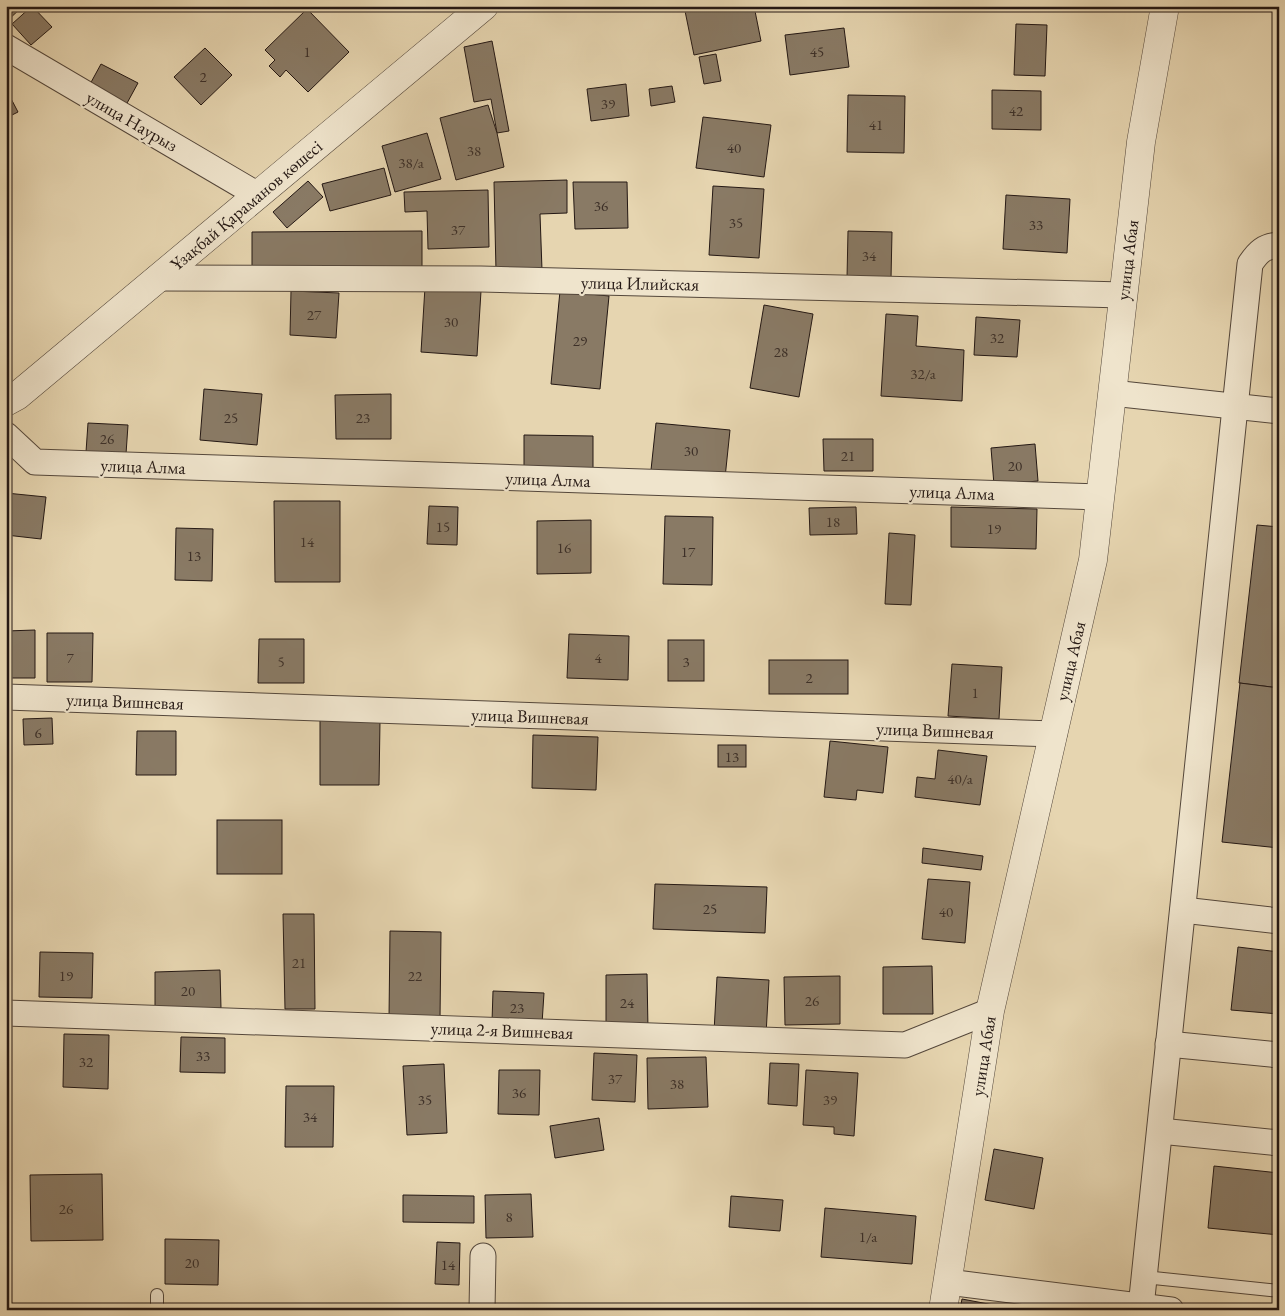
<svg xmlns="http://www.w3.org/2000/svg" width="1285" height="1316" viewBox="0 0 1285 1316" font-family="'EB Garamond',serif">
<style>
.building{fill:#897a65;stroke:#241814}
.lines{fill:none;stroke-linecap:round;stroke-linejoin:round}
.service-casing{stroke:#54473b;stroke-width:14}
.minor-casing{stroke:#54473b;stroke-width:27}
.tertiary-casing{stroke:#54473b;stroke-width:29}
.service{stroke:#efe4cc;stroke-width:12}
.minor{stroke:#efe4cc;stroke-width:25}
.tertiary{stroke:#efe4cc;stroke-width:28}
.labels{text-anchor:middle;dominant-baseline:central;stroke-width:4.5;stroke-linejoin:round;paint-order:stroke}
.number-label{font-size:15px;fill:#3d3028}
.street-label{font-size:18px;fill:#241814;stroke:#efe4cc}
</style>
<rect width="100%" height="100%" fill="#e6d5b0"/>
<filter id="stains"><feTurbulence type="fractalNoise" baseFrequency=".004" numOctaves="4"/><feColorMatrix values="0 0 0 0 .2 0 0 0 0 .09 0 0 0 0 .02 0 0 0 .5 -.17"/></filter>
<radialGradient id="worn" r=".72"><stop offset=".6" stop-color="#630" stop-opacity="0"/><stop offset="1" stop-color="#630" stop-opacity=".3"/></radialGradient>
<g class="building">
<polygon points="6,6 22,7 6,22"/>
<polygon points="32,6 52,27 31,45 12,24"/>
<polygon points="684,6 754,6 761,41 694,55"/>
<polygon points="307,9 349,52 308,92 286,70 280,77 269,66 275,60 265,50"/>
<polygon points="1016,24 1047,25 1045,76 1014,75"/>
<polygon points="844,28 849,67 790,75 785,35"/>
<polygon points="492,41 509,131 497,133 491,99 474,102 464,47"/>
<polygon points="205,48 232,75 201,105 174,77"/>
<polygon points="716,54 721,81 704,84 699,57"/>
<polygon points="101,64 138,83 126,105 89,86"/>
<polygon points="626,84 629,116 591,121 587,89"/>
<polygon points="672,86 675,102 651,106 649,89"/>
<polygon points="6,89 18,112 6,118"/>
<polygon points="992,90 1041,91 1041,130 992,129"/>
<polygon points="848,95 905,96 904,153 847,152"/>
<polygon points="488,105 497,133 504,167 456,180 440,118"/>
<polygon points="703,117 771,125 764,177 696,168"/>
<polygon points="427,133 441,179 395,192 382,146"/>
<polygon points="384,168 391,195 330,211 322,184"/>
<polygon points="567,180 567,213 540,214 542,270 496,271 494,182"/>
<polygon points="308,181 323,197 287,228 273,212"/>
<polygon points="573,182 627,182 628,228 575,229"/>
<polygon points="713,186 764,189 759,258 709,255"/>
<polygon points="488,190 489,247 428,249 427,211 405,212 404,192"/>
<polygon points="1006,195 1070,199 1067,253 1003,249"/>
<polygon points="422,231 422,270 252,271 252,232"/>
<polygon points="848,231 892,232 891,279 847,278"/>
<polygon points="425,287 481,291 477,356 421,352"/>
<polygon points="291,291 339,293 336,338 290,335"/>
<polygon points="560,291 609,296 600,389 551,384"/>
<polygon points="764,305 813,314 799,397 750,388"/>
<polygon points="886,314 918,316 916,346 964,350 962,401 881,396"/>
<polygon points="976,317 1020,320 1017,357 974,355"/>
<polygon points="204,389 262,394 257,445 200,440"/>
<polygon points="391,394 391,439 336,439 335,395"/>
<polygon points="88,423 128,425 126,454 86,452"/>
<polygon points="656,423 730,430 725,478 651,470"/>
<polygon points="524,435 593,436 593,471 524,470"/>
<polygon points="823,439 873,439 873,471 824,471"/>
<polygon points="1035,444 1038,481 994,485 991,448"/>
<polygon points="6,493 46,497 41,539 6,535"/>
<polygon points="274,501 340,501 340,582 275,582"/>
<polygon points="429,506 458,507 457,545 427,544"/>
<polygon points="856,507 857,534 810,535 809,508"/>
<polygon points="951,507 1037,509 1036,549 951,547"/>
<polygon points="665,516 713,517 712,585 663,584"/>
<polygon points="591,520 591,573 537,574 537,521"/>
<polygon points="1257,525 1279,527 1279,688 1239,683"/>
<polygon points="176,528 213,529 212,581 175,580"/>
<polygon points="889,533 915,535 911,605 885,604"/>
<polygon points="35,630 35,678 6,678 6,631"/>
<polygon points="47,633 93,633 92,682 47,682"/>
<polygon points="569,634 629,636 628,680 567,678"/>
<polygon points="259,639 304,639 304,683 258,683"/>
<rect x="668" y="640" width="36" height="41"/>
<rect x="769" y="660" width="79" height="34"/>
<polygon points="952,664 1002,667 999,719 948,716"/>
<polygon points="1240,683 1279,688 1279,848 1222,842"/>
<polygon points="52,718 53,744 24,745 23,719"/>
<polygon points="320,720 380,721 379,785 320,785"/>
<polygon points="137,731 176,731 176,775 136,775"/>
<polygon points="533,735 598,737 596,790 532,788"/>
<polygon points="830,741 888,747 883,793 857,790 856,800 824,797"/>
<rect x="718" y="745" width="28" height="22"/>
<polygon points="938,750 987,756 980,805 915,797 917,777 935,779"/>
<rect x="217" y="820" width="65" height="54"/>
<polygon points="923,848 983,856 981,870 922,863"/>
<polygon points="928,879 970,882 965,943 922,939"/>
<polygon points="655,884 767,887 765,933 653,929"/>
<polygon points="283,914 314,914 315,1009 285,1009"/>
<polygon points="390,931 441,932 440,1019 389,1018"/>
<polygon points="1238,947 1279,952 1279,1014 1231,1010"/>
<polygon points="40,952 93,953 92,998 39,997"/>
<polygon points="932,966 933,1014 883,1014 883,967"/>
<polygon points="220,970 221,1008 155,1010 155,972"/>
<polygon points="647,974 648,1029 606,1030 606,975"/>
<polygon points="840,976 840,1024 785,1025 784,977"/>
<polygon points="717,977 769,980 766,1035 714,1032"/>
<polygon points="493,991 544,993 542,1024 492,1022"/>
<polygon points="64,1034 109,1035 108,1089 63,1087"/>
<polygon points="181,1037 225,1038 225,1073 180,1072"/>
<polygon points="594,1053 637,1055 635,1102 592,1100"/>
<polygon points="706,1057 708,1107 648,1109 647,1058"/>
<polygon points="770,1063 799,1064 797,1106 768,1104"/>
<polygon points="444,1064 447,1133 407,1135 403,1066"/>
<polygon points="499,1070 540,1070 539,1115 498,1114"/>
<polygon points="806,1070 858,1073 854,1136 834,1134 834,1127 803,1125"/>
<polygon points="286,1086 334,1086 333,1147 285,1147"/>
<polygon points="599,1118 604,1150 555,1158 550,1126"/>
<polygon points="994,1149 1043,1158 1034,1209 985,1200"/>
<polygon points="1214,1166 1279,1173 1279,1235 1208,1228"/>
<polygon points="102,1174 103,1240 31,1241 30,1175"/>
<polygon points="531,1194 533,1237 486,1238 485,1195"/>
<polygon points="403,1195 474,1196 474,1223 403,1222"/>
<polygon points="731,1196 783,1200 780,1231 729,1227"/>
<polygon points="825,1208 916,1216 912,1264 821,1257"/>
<polygon points="165,1239 219,1240 218,1285 165,1284"/>
<polygon points="437,1242 460,1243 459,1285 435,1284"/>
<polygon points="962,1299 999,1306 999,1310 960,1310"/>
</g>
<g class="lines">
<g class="service-casing">
<g id="service">
<polyline points="1144,1277 1279,1291"/>
<polyline points="157,1310 157,1295"/>
</g>
</g>
<g class="minor-casing">
<g id="minor">
<polyline points="6,47 258,195"/>
<polyline points="157,278 481,279 1123,295"/>
<polyline points="1112,393 1279,411"/>
<polyline points="6,435 35,462 1100,497"/>
<polyline points="6,697 1054,734"/>
<polyline points="1183,910 1279,921"/>
<polyline points="6,1013 905,1045 990,1011"/>
<polyline points="1168,1044 1279,1055"/>
<polyline points="1160,1131 1279,1143"/>
<polyline points="948,1282 1171,1310"/>
<path d="M1141,1307L1250,264C1258,252 1264,246 1279,245"/>
<polyline points="482,1310 483,1256"/>
</g>
</g>
<g class="tertiary-casing">
<g id="tertiary">
<polyline points="6,402 17,396 484,6"/>
<polyline points="943,1310 990,1011 1093,560 1141,142 1165,6"/>
</g>
</g>
<use href="#service" class="service"/>
<use href="#minor" class="minor"/>
<use href="#tertiary" class="tertiary"/>
</g>
<g class="labels">
<g class="number-label">
<text x="307" y="51">1</text>
<text x="817" y="51">45</text>
<text x="203" y="76">2</text>
<text x="608" y="103">39</text>
<text x="1016" y="110">42</text>
<text x="876" y="124">41</text>
<text x="734" y="147">40</text>
<text x="474" y="150">38</text>
<text x="411" y="162">38/а</text>
<text x="601" y="205">36</text>
<text x="736" y="222">35</text>
<text x="1036" y="224">33</text>
<text x="458" y="229">37</text>
<text x="869" y="255">34</text>
<text x="314" y="314">27</text>
<text x="451" y="321">30</text>
<text x="997" y="337">32</text>
<text x="580" y="340">29</text>
<text x="781" y="351">28</text>
<text x="923" y="373">32/а</text>
<text x="231" y="417">25</text>
<text x="363" y="417">23</text>
<text x="107" y="438">26</text>
<text x="691" y="450">30</text>
<text x="848" y="455">21</text>
<text x="1015" y="465">20</text>
<text x="833" y="521">18</text>
<text x="443" y="526">15</text>
<text x="994" y="528">19</text>
<text x="307" y="541">14</text>
<text x="564" y="547">16</text>
<text x="688" y="551">17</text>
<text x="194" y="555">13</text>
<text x="70" y="657">7</text>
<text x="598" y="657">4</text>
<text x="281" y="661">5</text>
<text x="686" y="661">3</text>
<text x="809" y="677">2</text>
<text x="975" y="692">1</text>
<text x="38" y="732">6</text>
<text x="732" y="756">13</text>
<text x="960" y="778">40/а</text>
<text x="710" y="908">25</text>
<text x="946" y="911">40</text>
<text x="299" y="962">21</text>
<text x="66" y="975">19</text>
<text x="415" y="975">22</text>
<text x="188" y="990">20</text>
<text x="812" y="1000">26</text>
<text x="627" y="1002">24</text>
<text x="517" y="1007">23</text>
<text x="203" y="1055">33</text>
<text x="86" y="1061">32</text>
<text x="615" y="1078">37</text>
<text x="677" y="1083">38</text>
<text x="519" y="1092">36</text>
<text x="425" y="1099">35</text>
<text x="830" y="1099">39</text>
<text x="310" y="1116">34</text>
<text x="66" y="1208">26</text>
<text x="509" y="1216">8</text>
<text x="868" y="1236">1/а</text>
<text x="192" y="1262">20</text>
<text x="448" y="1264">14</text>
</g>
<g class="street-label">
<text transform="translate(132 121) rotate(30)">улица Наурыз</text>
<text transform="translate(246 205) rotate(-40)">Ұзақбай Қараманов көшесі</text>
<text transform="translate(1127 260) rotate(-83)">улица Абая</text>
<text transform="translate(640 283) rotate(1)">улица Илийская</text>
<text transform="translate(143 466) rotate(2)">улица Алма</text>
<text transform="translate(548 479) rotate(2)">улица Алма</text>
<text transform="translate(952 492) rotate(2)">улица Алма</text>
<text transform="translate(1070 661) rotate(-77)">улица Абая</text>
<text transform="translate(125 701) rotate(2)">улица Вишневая</text>
<text transform="translate(530 716) rotate(2)">улица Вишневая</text>
<text transform="translate(935 730) rotate(2)">улица Вишневая</text>
<text transform="translate(502 1030) rotate(2)">улица 2-я Вишневая</text>
<text transform="translate(983 1056) rotate(-81)">улица Абая</text>
</g>
</g>
<rect width="1285" height="1316" fill="none" stroke="#e6d5b0" stroke-width="25"/>
<rect x="8" y="8" width="1270" height="1301" fill="none" stroke="#241814" stroke-width="2.5"/>
<rect x="12" y="12" width="1260" height="1291" fill="none" stroke="#241814"/>
<rect width="100%" height="100%" filter="url(#stains)"/>
<rect width="100%" height="100%" fill="url(#worn)"/>
</svg>
